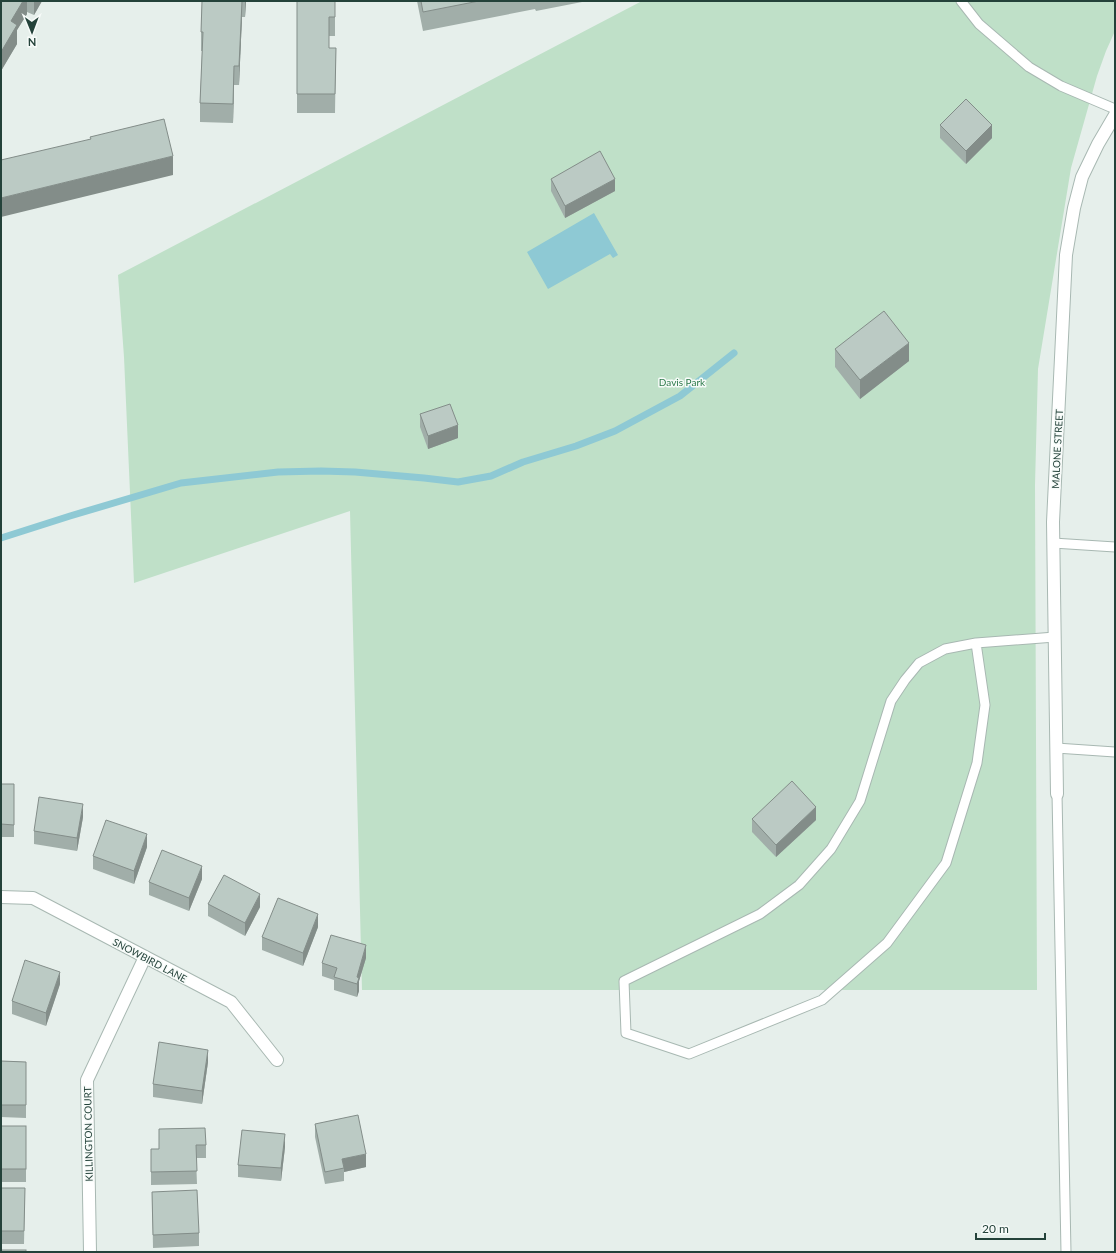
<svg xmlns="http://www.w3.org/2000/svg" width="1116" height="1253" viewBox="0 0 1116 1253" font-family="Lato,sans-serif">
<style>
.green{fill:#bfe0c8}
.water{fill:#8ec9d4}
.lines{fill:none;stroke-linecap:round;stroke-linejoin:round}
.stream{stroke:#8ec9d4;stroke-width:7}
.lane-casing{stroke:#a8b8b2;stroke-width:11}
.street-casing{stroke:#a8b8b2;stroke-width:14}
.lane{stroke:#fff;stroke-width:9}
.street{stroke:#fff;stroke-width:12}
.wall{fill:#a1aea9}
.shaded-wall{fill:#838d89}
.building{fill:#bbcac4;stroke:#838d89}
.labels{text-anchor:middle;dominant-baseline:central;stroke-width:3;stroke-linejoin:round;paint-order:stroke}
.park-label{font-size:10px;fill:#2d7a4b;stroke:#f7fbf9}
.street-label{font-size:10px;fill:#24423a;stroke:#f7fbf9}
</style>
<rect width="100%" height="100%" fill="#e6efeb"/>
<polygon class="green" points="642,1 1115,1 1115,31 1106,51 1097,76 1071,168 1038,369 1035,485 1037,990 362,990 350,511 134,583 124,357 118,275"/>
<polygon class="water" points="594,213 618,255 613,258 610,254 548,289 527,252"/>
<g class="lines">
<polyline class="stream" points="1,538 70,516 181,483 278,472 321,471 355,472 424,478 458,482 491,476 523,462 576,446 615,431 680,396 734,353"/>
<g class="lane-casing">
<g id="lane">
<polyline points="961,1 979,24 1029,67 1061,86 1115,109"/>
<polyline points="1053,543 1115,547"/>
<polyline points="976,643 985,705 977,763 946,863 887,943 822,1000 689,1054 626,1033 624,981 760,914 799,885 831,849 860,801 891,701 905,680 919,663 945,649 976,643 1055,637"/>
<polyline points="1056,748 1115,752"/>
<polyline points="1057,794 1066,1252"/>
</g>
</g>
<g class="street-casing">
<g id="street">
<polyline points="1057,794 1053,522 1066,255 1074,208 1082,177 1098,144 1115,115"/>
<polyline points="1,897 33,898 231,1002 277,1060"/>
<polyline points="90,1252 87,1080 145,957"/>
</g>
</g>
<use href="#lane" class="lane"/>
<use href="#street" class="street"/>
</g>
<g class="wall">
<polygon points="1,1 42,1 34,15 27,12 27,14 17,30 17,44 1,71"/>
<polygon points="202,1 246,1 245,17 242,17 239,85 234,85 233,123 200,122 200,103 202,51 201,51 201,32"/>
<polygon points="297,1 335,1 335,36 329,36 329,48 336,48 335,113 297,113"/>
<polygon points="417,1 582,1 582,2 536,11 535,9 423,31"/>
<polygon points="940,125 992,138 966,164 940,138"/>
<polygon points="551,179 615,191 565,218 551,191"/>
<polygon points="835,349 909,361 860,399 835,367"/>
<polygon points="420,414 458,438 428,449 420,427"/>
<rect x="1" y="784" width="13" height="53"/>
<polygon points="83,817 77,851 34,844 34,831"/>
<polygon points="752,819 816,820 776,857 752,832"/>
<polygon points="147,847 134,884 93,869 93,856"/>
<polygon points="202,879 189,911 149,895 149,882"/>
<polygon points="208,904 260,907 245,936 208,916"/>
<polygon points="318,927 303,966 262,950 262,937"/>
<polygon points="366,958 359,981 359,991 357,997 334,990 334,980 322,976 322,963"/>
<polygon points="60,984 46,1026 12,1014 12,1001"/>
<polygon points="1,1061 26,1062 26,1118 1,1117"/>
<polygon points="208,1062 202,1104 153,1097 153,1084"/>
<polygon points="315,1124 366,1167 344,1172 344,1181 325,1184 315,1137"/>
<rect x="1" y="1126" width="25" height="56"/>
<polygon points="159,1129 206,1145 206,1158 196,1158 197,1184 151,1185 151,1149 159,1149"/>
<polygon points="285,1147 281,1181 238,1177 238,1165"/>
<polygon points="1,1188 25,1188 24,1244 1,1244"/>
<polygon points="152,1192 199,1233 199,1246 153,1248"/>
</g>
<g class="shaded-wall">
<polygon points="23,1 27,1 27,14 17,30 17,44 1,71 1,52 11,21"/>
<polygon points="34,1 42,1 34,15"/>
<polygon points="242,1 242,17 239,85 239,66"/>
<polygon points="245,1 246,1 245,17"/>
<polygon points="234,66 234,85 233,123 233,104"/>
<polygon points="992,125 992,138 966,164 966,151"/>
<polygon points="173,156 173,175 1,217 1,198"/>
<polygon points="615,179 615,191 565,218 565,206"/>
<polygon points="909,343 909,361 860,399 860,380"/>
<polygon points="458,425 458,438 428,449 428,436"/>
<polygon points="83,804 83,817 77,851 77,838"/>
<polygon points="816,807 816,820 776,857 776,845"/>
<polygon points="147,834 147,847 134,884 134,871"/>
<polygon points="202,866 202,879 189,911 189,898"/>
<polygon points="260,894 260,907 245,936 245,923"/>
<polygon points="318,914 318,927 303,966 303,953"/>
<polygon points="366,945 366,958 359,981 359,991 357,997 357,977"/>
<polygon points="60,972 60,984 46,1026 46,1013"/>
<polygon points="208,1050 208,1062 202,1104 202,1091"/>
<polygon points="285,1134 285,1147 281,1181 281,1168"/>
<polygon points="366,1154 366,1167 344,1172 344,1168 342,1159"/>
</g>
<g class="building">
<polygon points="1,1 23,1 11,21 17,25 1,52"/>
<polygon points="202,1 242,1 239,66 234,66 233,104 200,103 203,32 201,32"/>
<polygon points="297,1 335,1 335,17 329,17 329,48 336,48 335,94 297,94"/>
<polygon points="421,1 479,1 423,12"/>
<polygon points="966,99 992,125 966,151 940,125"/>
<polygon points="164,119 173,156 1,198 1,160 91,139 90,137"/>
<polygon points="600,151 615,179 565,206 551,179"/>
<polygon points="884,311 909,343 860,380 835,349"/>
<polygon points="450,404 458,425 428,436 420,414"/>
<polygon points="792,781 816,807 776,845 752,819"/>
<polygon points="1,784 14,784 14,825 1,824"/>
<polygon points="39,797 83,804 77,838 34,831"/>
<polygon points="106,820 147,834 134,871 93,856"/>
<polygon points="162,850 202,866 189,898 149,882"/>
<polygon points="224,875 260,894 245,923 208,904"/>
<polygon points="278,898 318,914 303,953 262,937"/>
<polygon points="331,935 366,945 357,977 359,978 357,984 334,977 337,968 322,963"/>
<polygon points="25,960 60,972 46,1013 12,1001"/>
<polygon points="159,1042 208,1050 202,1091 153,1084"/>
<polygon points="1,1061 26,1062 26,1105 1,1105"/>
<polygon points="358,1115 366,1154 342,1159 344,1168 325,1172 315,1124"/>
<rect x="1" y="1126" width="25" height="43"/>
<polygon points="205,1128 206,1145 196,1145 197,1171 151,1172 151,1149 159,1149 159,1129"/>
<polygon points="242,1130 285,1134 281,1168 238,1165"/>
<polygon points="1,1188 25,1188 24,1231 1,1231"/>
<polygon points="197,1190 199,1233 153,1235 152,1192"/>
<rect x="1" y="1250" width="25" height="2"/>
</g>
<g class="labels">
<g class="park-label">
<text x="682" y="382">Davis Park</text>
</g>
<g class="street-label">
<text transform="translate(1057 449) rotate(-87)">MALONE STREET</text>
<text transform="translate(150 960) rotate(28)">SNOWBIRD LANE</text>
<text transform="translate(88 1134) rotate(-91)">KILLINGTON COURT</text>
</g>
</g>
<rect width="1116" height="1253" fill="none" stroke="#24423a" stroke-width="4"/>
<g transform="translate(32 32) rotate(179)" stroke="#f7fbf9" stroke-width="3" paint-order="stroke">
<path d="M0-3L7 15L0 10L-7 15Z" fill="#24423a"/>
<text y="-6" font-size="11" font-weight="bold" text-anchor="middle" fill="#24423a">N</text>
</g>
<path d="M976 1233v6h69v-6" fill="none" stroke="#24423a" stroke-width="2"/>
<text x="982" y="1233" font-size="12" fill="#24423a" stroke="#f7fbf9" stroke-width="3" paint-order="stroke">20 m</text>
</svg>
